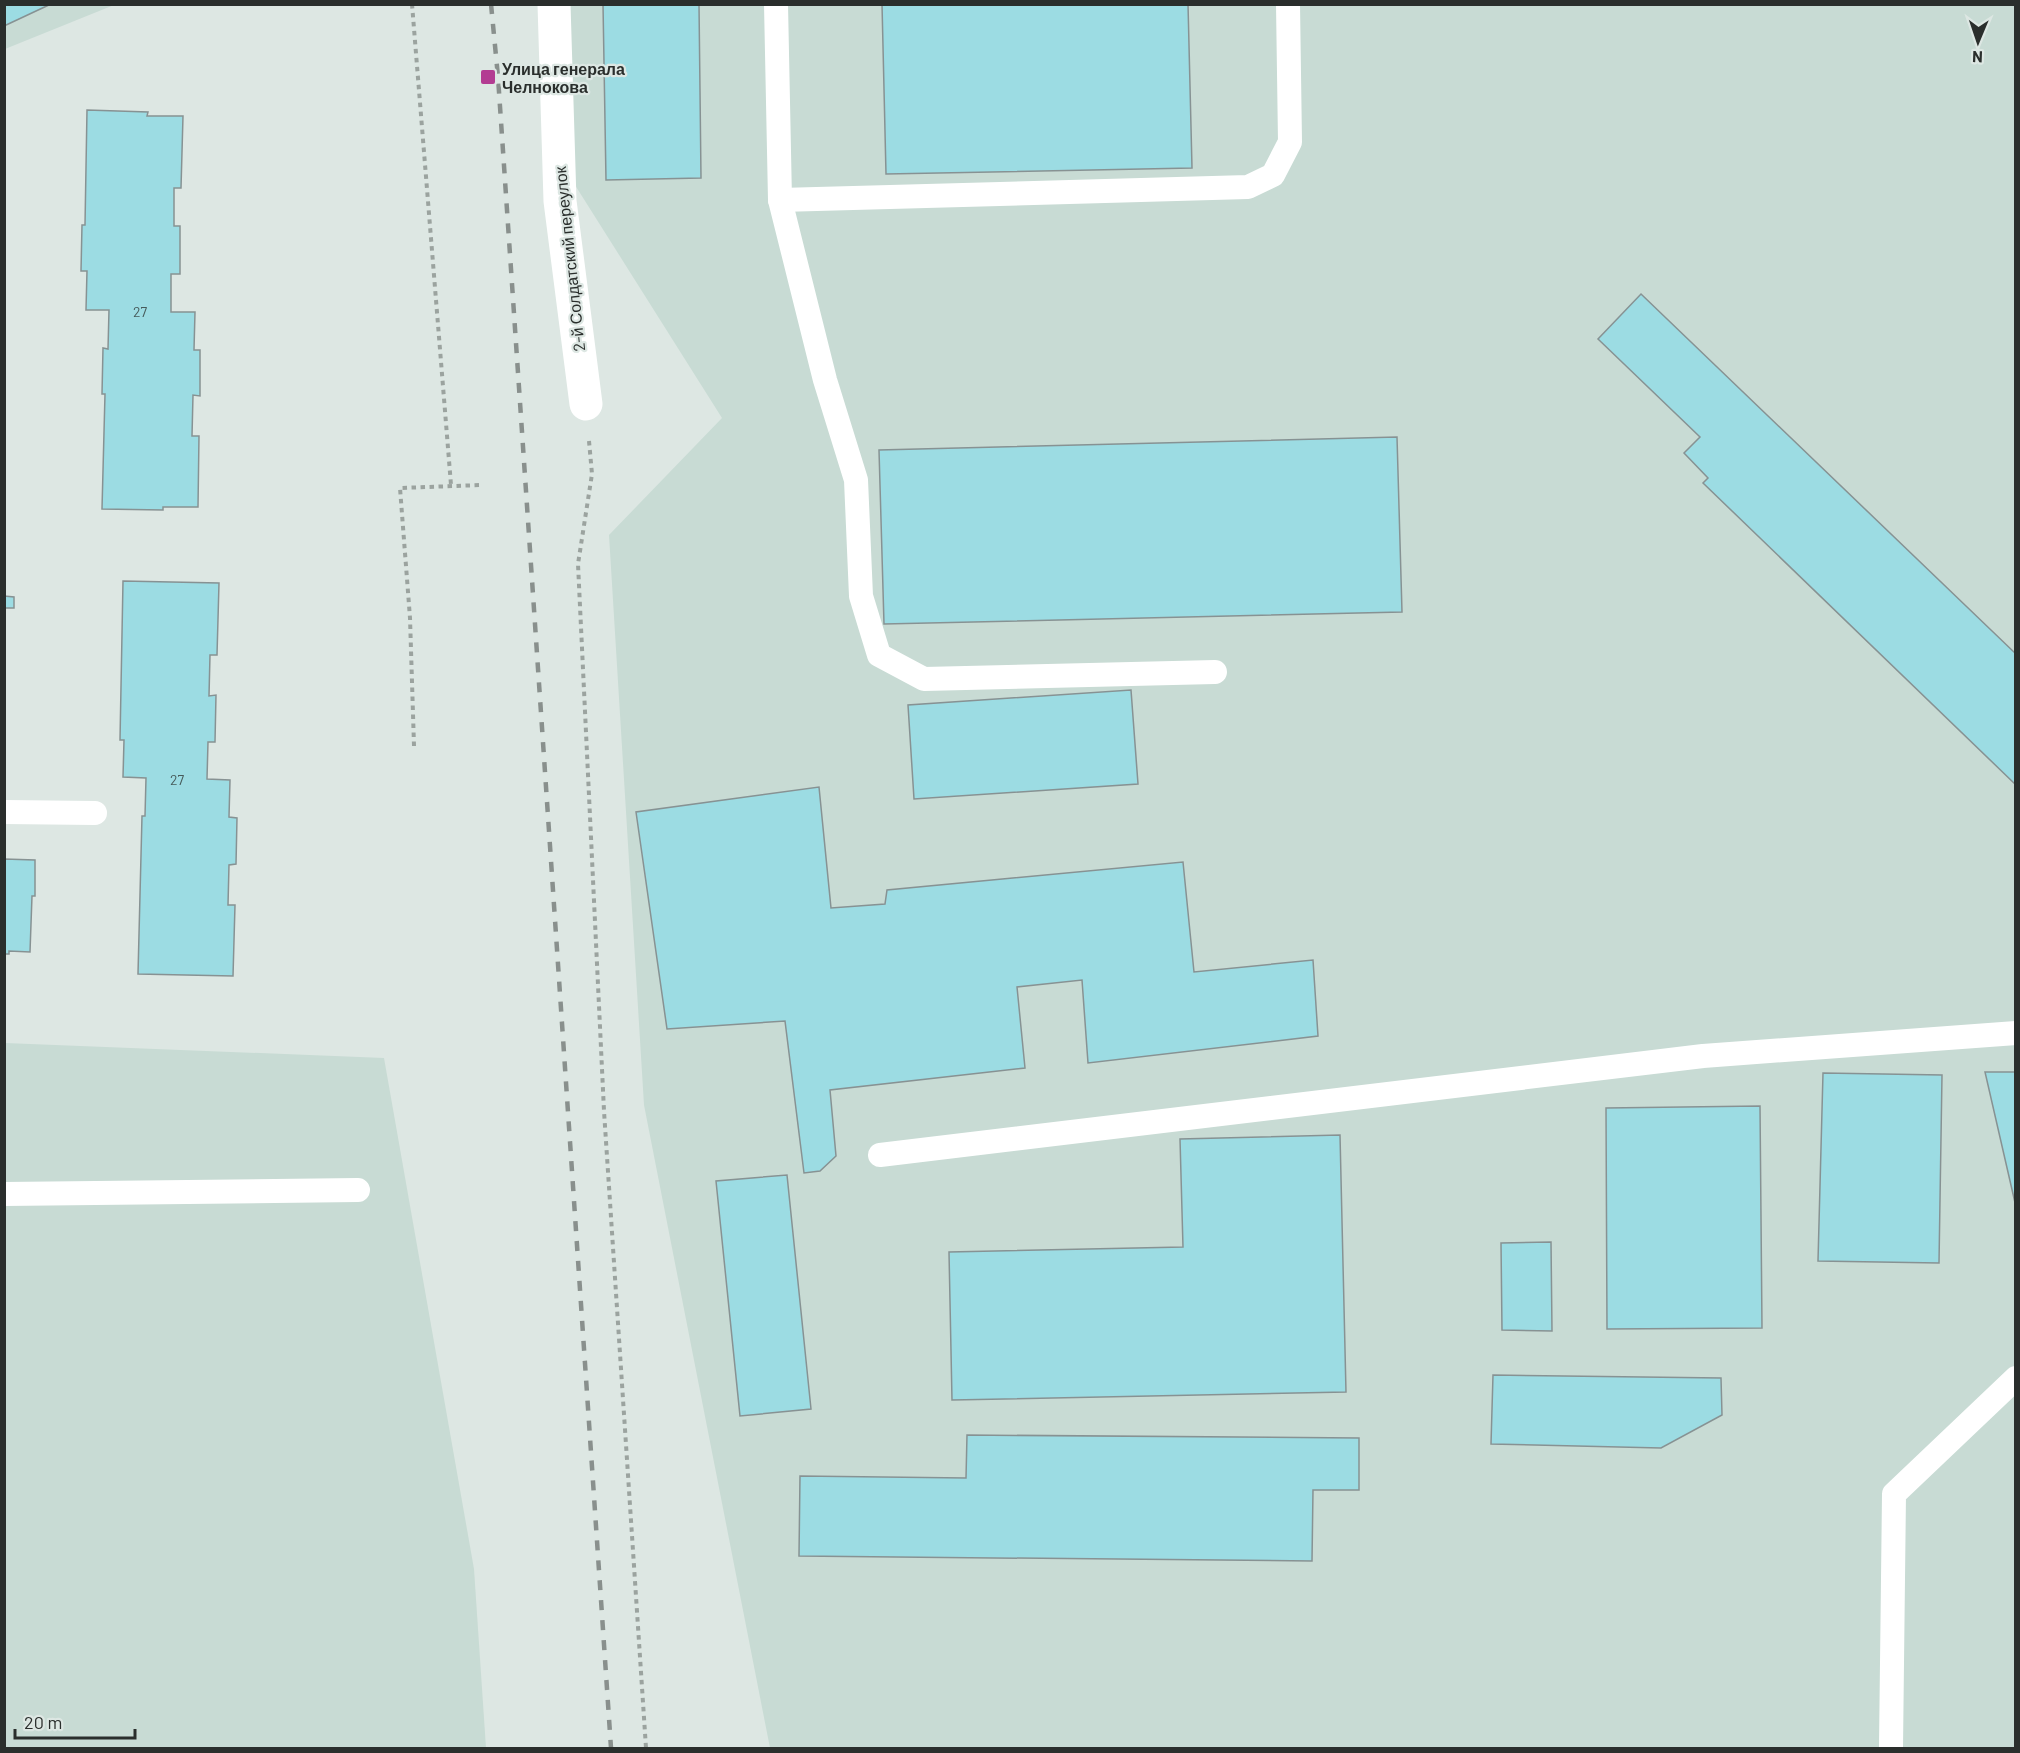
<svg xmlns="http://www.w3.org/2000/svg" width="2020" height="1753" viewBox="0 0 2020 1753" font-family="Barlow,sans-serif">
<style>
.built{fill:#c8dbd4}
.building{fill:#9cdce3;stroke:#879293;stroke-width:1.5}
.lines{fill:none;stroke-linecap:round;stroke-linejoin:round}
.path{stroke:#9ba39f;stroke-width:4;stroke-dasharray:4.5 4.5;stroke-linecap:butt}
.service{stroke:#fff;stroke-width:24}
.minor{stroke:#fff;stroke-width:33}
.rail{stroke:#89908d;stroke-width:4.5;stroke-dasharray:10 10;stroke-linecap:butt}
.poi-dot{fill:#b33c92;stroke:#dde7e3;stroke-width:2}
.labels{text-anchor:middle;dominant-baseline:central;stroke-width:4.5;stroke-linejoin:round;paint-order:stroke}
.number-label{font-size:14px;fill:#465a5a}
.poi-label{font-size:16px;font-weight:bold;fill:#2a2e2c;stroke:#dde7e3;text-anchor:start}
.street-label{font-size:16px;fill:#2a2e2c;stroke:#dde7e3}
</style>
<rect width="100%" height="100%" fill="#dde7e3"/>
<g class="built">
<polygon points="5,5 114,5 5,49"/>
<polygon points="561,5 2015,5 2015,1748 770,1748 644,1105 609,535 722,418 568,174"/>
<polygon points="5,1043 384,1058 474,1569 486,1748 5,1748"/>
</g>
<g class="building">
<polygon points="4,4 51,4 4,26"/>
<polygon points="603,4 699,4 701,178 606,180"/>
<polygon points="882,4 1188,4 1192,168 886,174"/>
<polygon points="87,110 148,112 147,116 183,116 181,188 174,188 174,226 180,226 180,274 171,274 171,312 195,312 194,350 200,350 200,396 193,395 192,436 199,436 198,507 163,507 163,510 102,509 105,394 102,394 103,348 108,349 109,310 86,310 87,271 81,271 82,225 85,225"/>
<polygon points="1641,294 2016,654 2016,785 1703,483 1708,478 1684,453 1700,437 1598,339"/>
<polygon points="1397,437 1402,612 884,624 879,450"/>
<polygon points="123,581 219,583 217,655 210,655 209,696 216,695 215,742 208,742 207,779 230,780 229,817 237,818 236,864 229,865 228,905 235,905 233,976 138,974 142,816 145,816 146,778 123,777 124,740 120,740"/>
<polygon points="4,596 14,597 14,608 4,608"/>
<polygon points="1131,690 1138,784 914,799 908,705"/>
<polygon points="819,787 831,908 885,904 887,890 1183,862 1194,972 1313,960 1318,1036 1088,1063 1082,980 1017,987 1025,1068 830,1090 836,1156 820,1171 804,1173 785,1021 667,1029 636,812"/>
<polygon points="4,859 35,860 35,896 32,896 30,952 9,951 9,954 4,954"/>
<polygon points="1985,1072 2016,1072 2016,1207"/>
<polygon points="1823,1073 1942,1075 1939,1263 1818,1261"/>
<polygon points="1760,1106 1762,1328 1607,1329 1606,1108"/>
<polygon points="1340,1135 1346,1392 952,1400 949,1252 1183,1247 1180,1139"/>
<polygon points="787,1175 811,1409 740,1416 716,1181"/>
<polygon points="1551,1242 1552,1331 1502,1330 1501,1243"/>
<polygon points="1493,1375 1721,1378 1722,1415 1661,1448 1491,1444"/>
<polygon points="967,1435 1359,1438 1359,1490 1313,1490 1312,1561 799,1556 800,1476 966,1478"/>
</g>
<g class="lines">
<g class="path">
<polyline points="412,4 451,485"/>
<polyline points="589,441 592,474 578,564 604,1111 646,1748"/>
<polyline points="414,746 410,618 400,488 481,485"/>
</g>
<g class="service">
<polyline points="776,4 780,200 825,380 856,480 861,596 879,655 924,679 1215,672"/>
<polyline points="780,200 1248,187 1273,175 1290,142 1288,4"/>
<polyline points="4,812 95,813"/>
<polyline points="880,1155 1703,1056 2016,1033"/>
<polyline points="4,1194 358,1190"/>
<polyline points="1891,1748 1894,1494 2016,1378"/>
</g>
<polyline class="minor" points="554,4 560,201 586,404"/>
<polyline class="rail" points="491,4 498,77 611,1748"/>
</g>
<rect class="poi-dot" x="480" y="69" width="16" height="16" rx="3"/>
<g class="labels">
<g class="number-label">
<text x="140" y="311">27</text>
<text x="177" y="779">27</text>
</g>
<g class="poi-label">
<text x="502" y="68">Улица генерала<tspan x="502" dy="18">Челнокова</tspan></text>
</g>
<g class="street-label">
<text transform="translate(569 259) rotate(-96)">2-й Солдатский переулок</text>
</g>
</g>
<rect width="2020" height="1753" fill="none" stroke="#2a2e2c" stroke-width="12"/>
<g transform="translate(1978 42) rotate(182)" stroke="#dde7e3" stroke-width="4.5" paint-order="stroke">
<path d="M0-4.5L10 22L0 15L-10 22Z" fill="#2a2e2c"/>
<text y="-9" font-size="16" font-weight="bold" text-anchor="middle" fill="#2a2e2c">N</text>
</g>
<path d="M15 1729v9h120v-9" fill="none" stroke="#2a2e2c" stroke-width="3"/>
<text x="24" y="1729" font-size="18" fill="#2a2e2c" stroke="#dde7e3" stroke-width="4.5" paint-order="stroke">20 m</text>
</svg>
